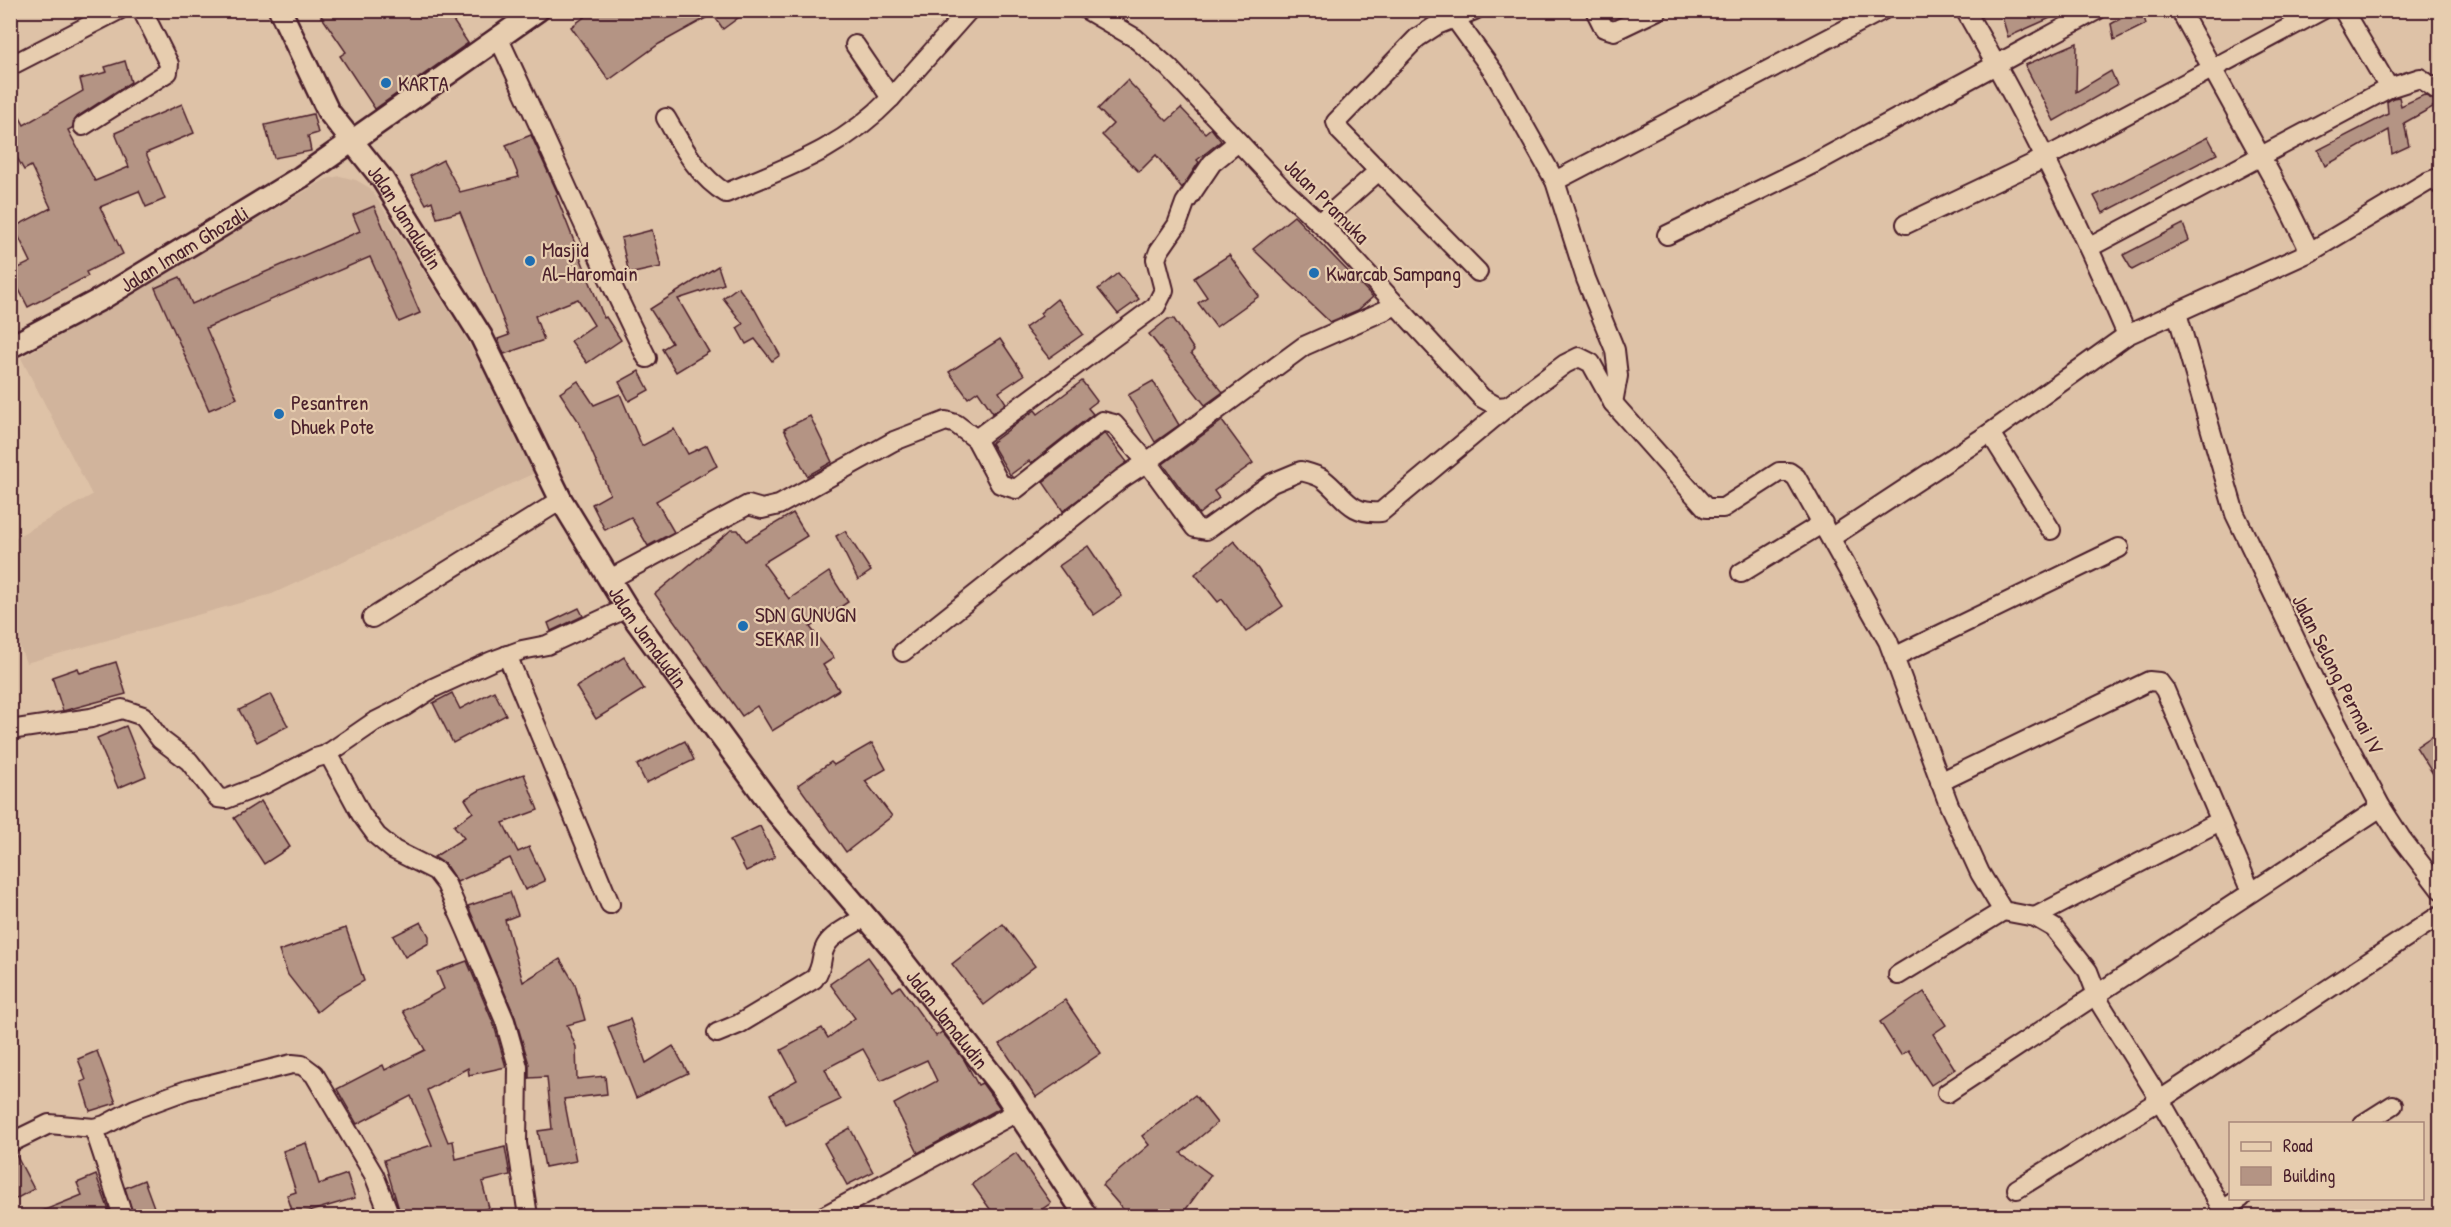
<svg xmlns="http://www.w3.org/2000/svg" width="2451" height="1227" viewBox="0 0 2451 1227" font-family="'Patrick Hand',sans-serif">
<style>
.built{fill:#d1b49c}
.building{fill:#b49484;stroke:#4a1f2b;stroke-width:1.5}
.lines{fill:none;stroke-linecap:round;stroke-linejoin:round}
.minor-casing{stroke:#4a1f2b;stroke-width:22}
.tertiary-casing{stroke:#4a1f2b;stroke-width:26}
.minor{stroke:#e7cdaf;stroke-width:18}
.tertiary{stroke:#e7cdaf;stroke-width:21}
.poi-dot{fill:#1f6fb2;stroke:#e7cdaf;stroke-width:2}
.labels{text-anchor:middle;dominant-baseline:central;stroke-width:4.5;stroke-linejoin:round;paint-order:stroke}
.poi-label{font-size:21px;fill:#4a1f2b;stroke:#e7cdaf;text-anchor:start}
.street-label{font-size:21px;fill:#4a1f2b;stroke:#e7cdaf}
</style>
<rect width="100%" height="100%" fill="#dec2a7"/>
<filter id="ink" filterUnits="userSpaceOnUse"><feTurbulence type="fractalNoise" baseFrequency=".0167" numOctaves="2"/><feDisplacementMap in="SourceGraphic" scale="12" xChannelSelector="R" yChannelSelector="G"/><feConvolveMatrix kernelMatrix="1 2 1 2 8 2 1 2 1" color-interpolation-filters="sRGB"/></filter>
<g filter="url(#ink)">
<polygon class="built" points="340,176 356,180 370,188 460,328 539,471 272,594 26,663 11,624 11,540 92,495 21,358 326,179"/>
<g class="building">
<polygon points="317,10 446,10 468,43 375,109 340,56 346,52"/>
<polygon points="594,10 749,10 723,29 713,14 659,44 609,80 571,27"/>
<polygon points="2000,10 2068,10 2008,37"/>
<polygon points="2136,10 2142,10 2146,24 2114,40 2111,24"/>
<polygon points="2077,43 2076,92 2111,71 2117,85 2054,121 2025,65"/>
<polygon points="125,61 131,82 77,117 72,128 68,130 95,181 129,167 115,133 182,104 194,133 146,153 165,199 146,207 139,191 100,207 123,254 86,272 88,276 28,307 10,272 31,262 14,227 51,208 31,166 24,170 10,145 10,99 24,125 83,91 80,79 107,72 105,67"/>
<polygon points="1127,80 1167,121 1181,108 1205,133 1211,128 1221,141 1197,160 1199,162 1182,188 1156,155 1139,172 1102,135 1113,124 1098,109"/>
<polygon points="2424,95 2440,103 2404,123 2409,146 2392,154 2389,130 2325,166 2318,150 2388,114 2387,102 2393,98 2399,97 2401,106"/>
<polygon points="313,114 318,133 308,136 311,151 274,158 265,125"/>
<polygon points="531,135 558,194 556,195 604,318 606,317 621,340 587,363 571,341 594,325 578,299 535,316 544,340 504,354 498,339 509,335 460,212 437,218 432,201 426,204 411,177 443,160 460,192 519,177 506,145"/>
<polygon points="2208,137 2217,154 2103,213 2094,196"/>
<polygon points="374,206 420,313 399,322 370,257 206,328 237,398 209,410 155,288 180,277 192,304 360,231 353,215"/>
<polygon points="1294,216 1373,297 1358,310 1330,322 1253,249"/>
<polygon points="2183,224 2189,240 2132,270 2123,255"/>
<polygon points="652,230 661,267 629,274 621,238"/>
<polygon points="1229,255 1259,296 1216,327 1198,303 1207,297 1194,278"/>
<polygon points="718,266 724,284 678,299 709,352 676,372 662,349 672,343 650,309"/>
<polygon points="1118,273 1139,299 1118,314 1098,289"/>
<polygon points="738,287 754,308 780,355 772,361 755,339 746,344 737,328 743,324 723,298"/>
<polygon points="1057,299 1083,334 1049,358 1025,328 1042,316 1040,313"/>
<polygon points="1168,319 1174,319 1194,350 1191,353 1223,392 1205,405 1149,334"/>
<polygon points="1000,339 1024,375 999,392 1006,403 993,413 978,391 968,398 949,372"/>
<polygon points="639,371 649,390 629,401 619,382"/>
<polygon points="578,381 594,405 620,394 642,446 674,429 688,454 707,445 717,466 656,501 674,532 648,546 631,517 605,530 592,504 610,494 579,422 560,393"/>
<polygon points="1082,381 1097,401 1088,408 1093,414 1031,463 1029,461 1010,475 991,443 1035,410 1038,414"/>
<polygon points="1153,381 1179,425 1155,442 1128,395"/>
<polygon points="810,416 832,462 807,476 784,429"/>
<polygon points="1222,421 1253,463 1214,491 1219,498 1199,514 1163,464"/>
<polygon points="1105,433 1127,462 1063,511 1043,482"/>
<polygon points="793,513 807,536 763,563 789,599 829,572 848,602 810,627 834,658 823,665 839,690 772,731 757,706 742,716 655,594 731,530 738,530 746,541"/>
<polygon points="845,531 871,571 858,580 836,536"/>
<polygon points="1234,541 1258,569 1283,606 1246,632 1222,599 1218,602 1195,574"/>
<polygon points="1088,546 1122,596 1094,615 1059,566"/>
<polygon points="579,608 583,616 551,631 548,623"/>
<polygon points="624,657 644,689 596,719 576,687"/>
<polygon points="116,662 126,694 63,711 52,677 78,668 80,673"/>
<polygon points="494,691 506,715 453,743 433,703 452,693 460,709"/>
<polygon points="271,694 288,726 257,742 239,710"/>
<polygon points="126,726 146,776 118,788 97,738"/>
<polygon points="2440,731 2440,785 2416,747"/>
<polygon points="685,741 694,760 646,783 637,765"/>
<polygon points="872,743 886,769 865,781 892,816 846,852 798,785 831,762 834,765"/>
<polygon points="524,774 538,810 503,823 518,852 529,847 545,881 525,890 510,858 457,882 445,864 434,857 464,838 454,826 473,812 465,799 480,790"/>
<polygon points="261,801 290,847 264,864 234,818"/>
<polygon points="760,826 775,857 746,871 730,840"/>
<polygon points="510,892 518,915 505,920 523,982 560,959 575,984 585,1020 567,1025 576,1047 577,1079 605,1076 607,1094 564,1099 576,1161 545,1167 538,1131 552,1129 547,1077 529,1078 529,1064 515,1017 468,906"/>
<polygon points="421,922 429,936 429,943 405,957 393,936"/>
<polygon points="1003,924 1035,966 984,1005 952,964"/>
<polygon points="346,928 364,981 337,996 317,1012 288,975 279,951"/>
<polygon points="868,957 893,991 900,986 936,1036 942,1032 963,1058 978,1085 982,1083 1000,1108 918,1153 894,1104 937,1081 927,1060 881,1081 863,1049 825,1069 840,1100 786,1125 770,1095 797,1080 781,1050 822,1028 828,1038 855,1018 830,984"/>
<polygon points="467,961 494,1025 506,1067 469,1075 468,1068 427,1090 448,1142 453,1141 456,1159 505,1147 510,1175 482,1182 489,1208 457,1216 401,1216 384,1160 432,1145 411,1096 357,1124 337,1089 383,1065 385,1070 425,1050 403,1011 444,989 437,972"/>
<polygon points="1924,992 1946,1025 1933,1034 1955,1069 1931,1085 1908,1050 1901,1055 1880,1022"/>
<polygon points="1065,1000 1101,1053 1036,1097 1000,1044"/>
<polygon points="630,1019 646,1063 673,1046 688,1073 636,1098 608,1027"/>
<polygon points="97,1051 116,1103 90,1111 81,1082 86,1080 78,1059"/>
<polygon points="1195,1095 1217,1123 1181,1153 1211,1175 1181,1216 1129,1216 1102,1185 1149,1145 1142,1136"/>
<polygon points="850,1128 873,1172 847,1185 824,1143"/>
<polygon points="306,1143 319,1184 347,1174 355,1198 294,1216 287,1195 296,1192 283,1151"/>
<polygon points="15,1153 34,1189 10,1202 10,1154"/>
<polygon points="1016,1153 1051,1203 1032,1216 995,1216 972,1184"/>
<polygon points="96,1175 111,1216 30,1216 82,1195 77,1183"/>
<polygon points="144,1180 155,1210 134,1216 125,1188"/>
</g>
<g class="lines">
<g class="minor-casing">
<g id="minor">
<polyline points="1087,10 1135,38 1169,68 1283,189 1330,233 1482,398 1498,407 1508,406 1565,364 1579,357 1591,363 1613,403 1706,508 1723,508 1779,472 1789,472 1796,477 1888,641 1949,805 1980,873 2003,911 2035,917 2054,928 2088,971 2101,1005 2160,1100 2226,1216"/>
<polyline points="1595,10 1604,28 1614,31 1658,10"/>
<path d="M1965,10C2026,115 2080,224 2127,335"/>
<polyline points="2180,10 2282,195 2310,252"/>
<polyline points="2343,10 2389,88"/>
<polyline points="1456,20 1495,74 1555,181 1586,279 1615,350 1618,376 1613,403"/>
<path d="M498,37C549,144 594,252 647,358"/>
<polyline points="855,45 891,98 969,10"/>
<polyline points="10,66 119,10"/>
<path d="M666,118C682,145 698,177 726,193C790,166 842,149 891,98"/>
<polyline points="83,126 168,72 169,64 142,10"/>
<polyline points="1376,168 1478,272"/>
<polyline points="1555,181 1883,10"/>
<polyline points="1320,223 1374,175 1376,168 1340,131 1336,122 1417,38 1437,25 1475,10"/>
<polyline points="1906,224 2043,159 2322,10"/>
<polyline points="1667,235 1813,164 2097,10"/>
<polyline points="2090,247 2389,88 2420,78 2440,92"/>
<polyline points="2177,313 2235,514 2327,705 2381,807 2401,838 2440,889"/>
<polyline points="1990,433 2051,530"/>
<polyline points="976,439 1156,306 1164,290 1156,259 1159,251 1177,225 1185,203 1212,163 1238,142"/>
<polyline points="1832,537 1990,433 2127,335 2310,252 2427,182 2435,179 2440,185"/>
<polyline points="1741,573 1823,523"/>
<polyline points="610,579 748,505 762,509 779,505 894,441 946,421 956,424 976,439 1000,484 1016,489 1102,421 1114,424 1147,462 1304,346 1397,305"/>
<polyline points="372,618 561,500"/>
<path d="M903,652L1121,479L1147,462L1195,528L1206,530L1272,483L1301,471C1308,473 1317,475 1323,479C1345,496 1349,515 1381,512L1508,406"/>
<polyline points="507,655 610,904"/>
<polyline points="1894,657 2119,548"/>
<polyline points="10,730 91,718 122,709 143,716 160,739 189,761 218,798 226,799 265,784 315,758 326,755 374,722 404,707 433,688 492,661 522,650 547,645 627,608"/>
<polyline points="328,753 361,814 377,836 394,850 436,871 446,884 466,929 505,1021 518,1067 517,1143 528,1216"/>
<polyline points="1940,782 2149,681 2159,682 2165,690 2251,892"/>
<polyline points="2035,917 2220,821"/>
<polyline points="1898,975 2003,911"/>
<path d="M717,1033L739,1024L814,979C825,965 819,955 827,944C834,933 855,924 866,916"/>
<polyline points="1947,1093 2381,807"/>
<polyline points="2363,1124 2393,1105"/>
<polyline points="94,1128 123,1216"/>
<polyline points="10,1143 49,1124 94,1128 105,1125 135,1109 187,1090 292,1064 302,1065 314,1074 374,1175 390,1216"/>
<polyline points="2017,1189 2160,1100 2440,915"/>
<polyline points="2223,1210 2241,1198"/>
<polyline points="824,1216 1017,1112"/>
</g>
</g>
<g class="tertiary-casing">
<g id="tertiary">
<path id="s1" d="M280,10L328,111L383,180L481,336L561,500L627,608L777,813L895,951L1002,1088L1086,1216"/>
<path id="s2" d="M10,347L101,299L301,177L538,10"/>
</g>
</g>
<use href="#minor" class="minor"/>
<use href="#tertiary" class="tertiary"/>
</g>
</g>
<g class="poi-dot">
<circle cx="386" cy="83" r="6"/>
<circle cx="530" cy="261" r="6"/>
<circle cx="1314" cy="273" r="6"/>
<circle cx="279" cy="414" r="6"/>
<circle cx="743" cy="626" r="6"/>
</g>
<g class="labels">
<g class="poi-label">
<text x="398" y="83">KARTA</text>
<text x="542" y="249">Masjid<tspan x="542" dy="24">Al-Haromain</tspan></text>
<text x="1326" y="273">Kwarcab Sampang</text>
<text x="291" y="402">Pesantren<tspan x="291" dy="24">Dhuek Pote</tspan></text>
<text x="755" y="614">SDN GUNUGN<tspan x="755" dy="24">SEKAR II</tspan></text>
</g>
<g class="street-label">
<text transform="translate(1327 201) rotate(45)">Jalan Pramuka</text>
<text stroke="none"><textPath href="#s1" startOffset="243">Jalan Jamaludin</textPath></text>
<text stroke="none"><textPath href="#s2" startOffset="200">Jalan Imam Ghozali</textPath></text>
<text stroke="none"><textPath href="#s1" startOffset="729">Jalan Jamaludin</textPath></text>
<text transform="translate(2338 674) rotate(63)">Jalan Selong Permai IV</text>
<text stroke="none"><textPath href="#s1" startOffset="1215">Jalan Jamaludin</textPath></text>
</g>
</g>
<rect width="2451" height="1227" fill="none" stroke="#e7cdaf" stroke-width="36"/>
<rect x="18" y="18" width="2415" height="1191" fill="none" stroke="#4a1f2b" stroke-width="2" filter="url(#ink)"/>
<rect x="2229" y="1122" width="195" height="78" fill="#e7cdaf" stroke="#a8877a" stroke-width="1.5"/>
<rect x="2241" y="1142" width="30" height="9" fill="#e7cdaf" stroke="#a8877a" stroke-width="1.5"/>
<text x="2283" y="1152" font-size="18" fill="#4a1f2b">Road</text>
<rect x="2241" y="1167" width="30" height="18" fill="#b49484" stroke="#a8877a" stroke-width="1.5"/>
<text x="2283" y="1182" font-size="18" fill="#4a1f2b">Building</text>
</svg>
